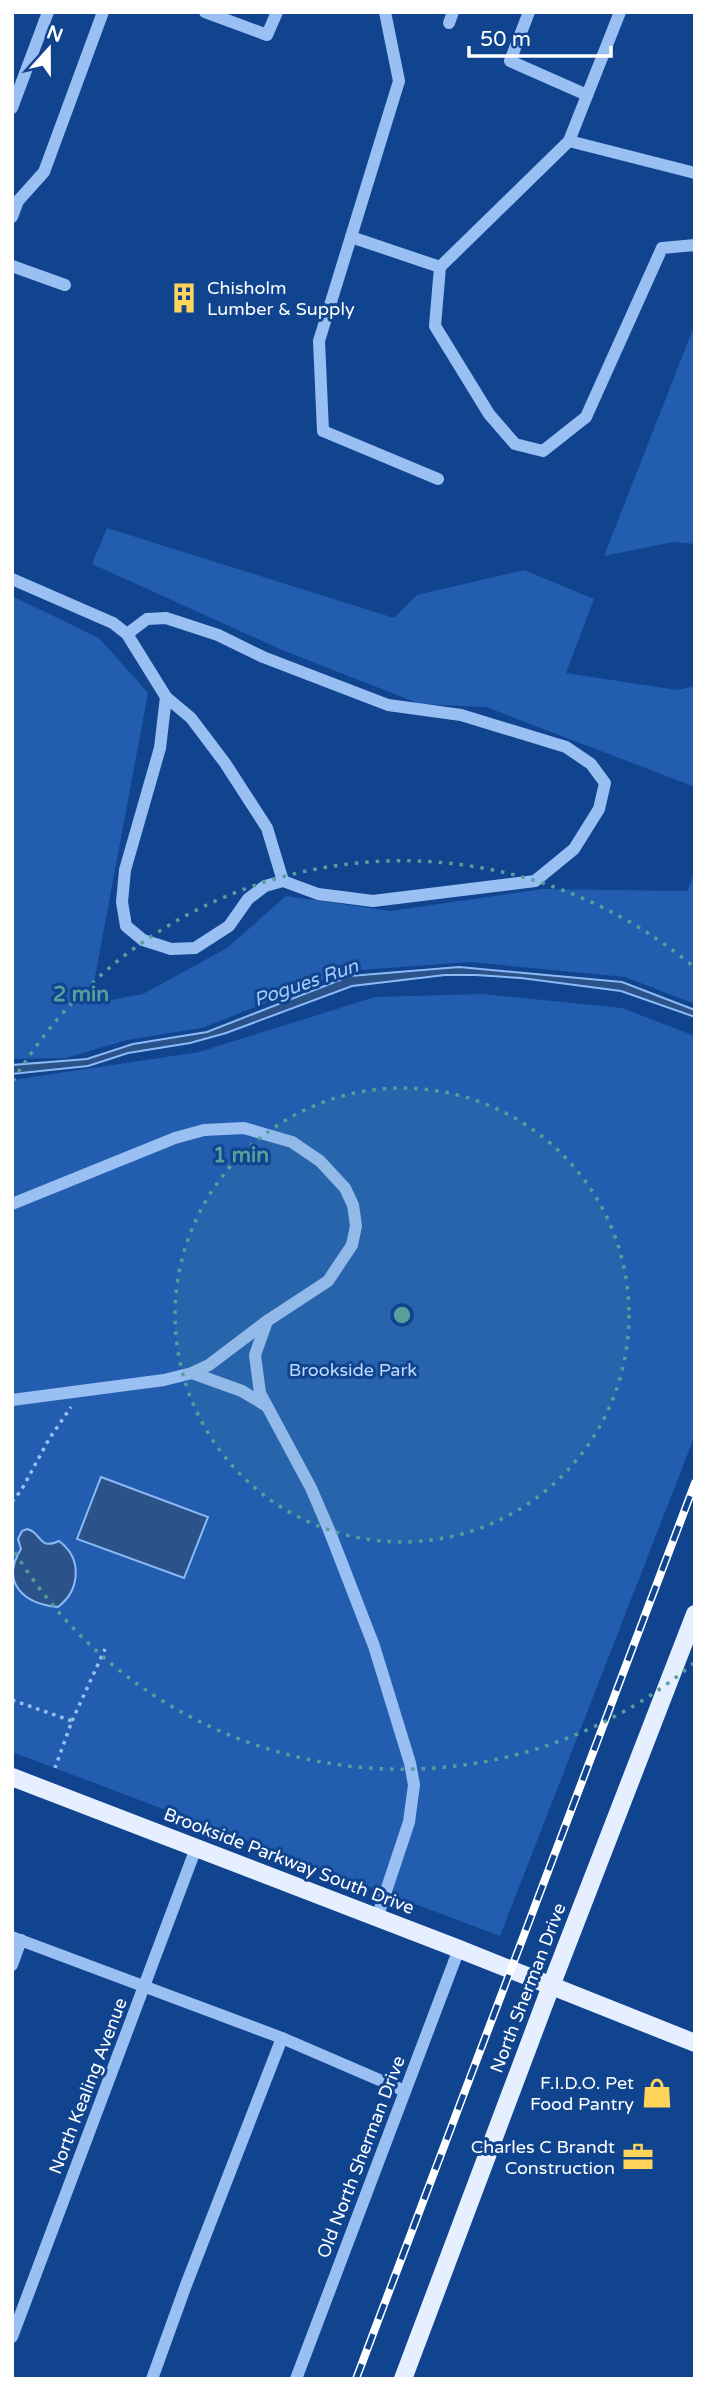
<svg xmlns="http://www.w3.org/2000/svg" width="707" height="2391" viewBox="0 0 707 2391" font-family="'Varela Round',sans-serif">
<style>
.green{fill:#225daf}
.water{fill:#2c528a;stroke:#8bbaf6;stroke-width:2}
.lines{fill:none;stroke-linecap:round;stroke-linejoin:round}
.path{stroke:#9abff3;stroke-width:3.5;stroke-dasharray:3.5 5;stroke-linecap:butt}
.minor{stroke:#9abff3;stroke-width:12}
.major{stroke:#e5efff;stroke-width:18}
.rail-casing{stroke:#fff;stroke-width:8}
.rail{stroke:#10448f;stroke-width:5;stroke-dasharray:16;stroke-linecap:butt}
.ring{fill:none;stroke:#579f9a;stroke-width:3.5;stroke-dasharray:3.5 7}
.labels{text-anchor:middle;dominant-baseline:central;stroke-width:6;stroke-linejoin:round;paint-order:stroke}
.poi-label{font-size:18px;fill:#fff;stroke:#10448f;text-anchor:end}
.park-label{font-size:18px;fill:#c1dbfd;stroke:#10448f}
.street-label{font-size:18px;fill:#fff;stroke:#10448f}
.water-label{font-size:19px;font-style:italic;fill:#a6cafa;stroke:#10448f}
.centre{fill:#579f9a;stroke:#10448f;stroke-width:3.5}
.ring-label{font-size:21px;text-anchor:middle;font-weight:bold;fill:#579f9a;stroke:#10448f;stroke-width:6;stroke-linejoin:round;paint-order:stroke}
</style>
<rect width="100%" height="100%" fill="#10448f"/>
<g class="green">
<polygon points="695,324 695,544 673,542 604,556"/>
<polygon points="107,528 394,618 417,595 524,570 594,599 566,673 677,690 695,686 695,787 486,707 420,704 282,650 92,564"/>
<polygon points="12,596 99,638 148,693 90,1004 143,994 227,948 286,896 390,911 542,889 687,891 695,872 695,1004 625,977 470,962 347,971 202,1028 127,1040 66,1058 12,1059"/>
<polygon points="482,994 622,1008 695,1036 695,1435 500,1936 12,1752 12,1080 199,1052 375,997"/>
</g>
<g class="water">
<polygon points="459,967 622,982 695,1010 695,1017 621,991 521,978 476,975 445,975 352,986 226,1033 190,1043 128,1053 88,1066 12,1074 12,1065 87,1059 133,1044 207,1032 350,976"/>
<polygon points="101,1477 208,1517 184,1578 77,1539"/>
<path d="M27,1529C42,1532 38,1551 59,1541C83,1559 80,1590 58,1607C24,1604 0,1583 21,1549L18,1539L22,1531Z"/>
</g>
<g class="lines">
<g class="path">
<polyline points="12,1502 22,1489 49,1439 71,1407"/>
<polyline points="12,1700 72,1721 55,1768"/>
<polyline points="72,1721 105,1649"/>
</g>
<g class="minor">
<polyline points="205,12 267,35 277,12"/>
<polyline points="385,12 399,81 319,341 323,431 438,479"/>
<polyline points="529,12 510,61 587,95"/>
<polyline points="449,23 453,12"/>
<polyline points="12,108 48,12"/>
<polyline points="569,141 620,12"/>
<polyline points="12,217 18,201 44,172 103,12"/>
<polyline points="351,237 440,267 569,141 695,173"/>
<polyline points="12,266 65,285"/>
<polyline points="440,267 435,326 489,414 515,444 543,451 586,417 662,248 695,245"/>
<polyline points="12,579 113,623 127,634 166,697 160,748 125,870 122,902 126,926 143,940 171,949 195,948 229,926 248,899 265,886 283,881 318,894 373,901 535,881 574,849 599,809 605,783 591,764 566,747 461,715 388,705 263,657 218,635 166,618 147,619 127,634"/>
<polyline points="166,697 191,718 225,763 267,828 283,881"/>
<polyline points="12,1204 175,1138 204,1130 244,1128 292,1142 320,1161 345,1188 353,1205 356,1226 352,1245 328,1281 267,1321 209,1365 192,1373 164,1380 12,1400"/>
<polyline points="267,1321 255,1355 260,1393 311,1488 329,1530 374,1646 410,1763 414,1785 409,1822 377,1918"/>
<polyline points="192,1373 242,1391 265,1405"/>
<polyline points="12,1937 282,2038 405,2091"/>
<polyline points="12,1965 21,1940"/>
<polyline points="12,2337 196,1848"/>
<polyline points="152,2379 186,2285 282,2038"/>
<polyline points="296,2379 459,1949"/>
</g>
<g class="major">
<polyline points="12,1777 459,1949 695,2043"/>
<polyline points="403,2379 551,1986 695,1614"/>
</g>
<g class="rail-casing">
<polyline id="rail" points="356,2379 695,1483"/>
</g>
<use href="#rail" class="rail"/>
</g>
<circle cx="402" cy="1315" r="227" fill="#579f9a" fill-opacity=".12"/>
<g class="ring">
<circle cx="402" cy="1315" r="227"/>
<path d="M694 1663A454 454 0 0 1 13 1549M13 1081A454 454 0 0 1 694 967"/>
</g>
<defs>
<g id="building-bare" transform="scale(2.415)"><path d="M-4-6H4V6H1V3H-1V6H-4ZM-2.5-4.3h1.7v1.8h-1.7ZM.8-4.3h1.7v1.8H.8ZM-2.5-1h1.7V.8h-1.7ZM.8-1h1.7V.8H.8Z" fill="#ffd45b" stroke="#10448f" stroke-width="2.5" paint-order="stroke"/></g>
<g id="shop-bare" transform="scale(2.415)"><path d="M-5-2.5h2.3a2.7 3.5 0 0 1 5.4 0H5L5.5 6h-11ZM-1.5-2.5h3a1.5 2.3 0 0 0-3 0Z" fill="#ffd45b" stroke="#10448f" stroke-width="2.5" paint-order="stroke"/></g>
<g id="office-bare" transform="scale(2.415)"><path d="M-6-3h4V-5.5h4V-3h4V5H-6ZM-1-4.5V-3h2v-1.5ZM-6 0V1H6V0Z" fill="#ffd45b" stroke="#10448f" stroke-width="2.5" paint-order="stroke"/></g>
</defs>
<g fill-rule="evenodd">
<use href="#building-bare" x="184" y="298"/>
<use href="#shop-bare" x="657" y="2093"/>
<use href="#office-bare" x="638" y="2157"/>
</g>
<g class="labels">
<g class="poi-label">
<text x="207" y="288" text-anchor="start">Chisholm<tspan x="207" dy="21">Lumber &amp; Supply</tspan></text>
<text x="634" y="2083">F.I.D.O. Pet<tspan x="634" dy="21">Food Pantry</tspan></text>
<text x="615" y="2147">Charles C Brandt<tspan x="615" dy="21">Construction</tspan></text>
</g>
<g class="park-label">
<text x="353" y="1370">Brookside Park</text>
</g>
<g class="street-label">
<text transform="translate(289 1861) rotate(21)">Brookside Parkway South Drive</text>
<text transform="translate(528 1988) rotate(-69)">North Sherman Drive</text>
<text transform="translate(88 2086) rotate(-69)">North Kealing Avenue</text>
<text transform="translate(361 2157) rotate(-69)">Old North Sherman Drive</text>
</g>
<g class="water-label">
<text transform="translate(306 983) rotate(-19)">Pogues Run</text>
</g>
</g>
<circle cx="402" cy="1315" r="10" class="centre"/>
<g class="ring-label">
<text x="81" y="1001">2 min</text>
<text x="241" y="1162">1 min</text>
</g>
<rect width="707" height="2391" fill="none" stroke="#ffffff" stroke-width="28"/>
<g transform="translate(49 49) rotate(21)" stroke="#10448f" stroke-width="5" paint-order="stroke">
<path d="M0-5L12 26L0 18L-12 26Z" fill="#ffffff"/>
<text y="-10" font-size="19" font-weight="bold" text-anchor="middle" fill="#ffffff">N</text>
</g>
<path d="M469 46v10h142v-10" fill="none" stroke="#ffffff" stroke-width="3.5"/>
<text x="480" y="46" font-size="21" fill="#ffffff" stroke="#10448f" stroke-width="5" paint-order="stroke">50 m</text>
</svg>
